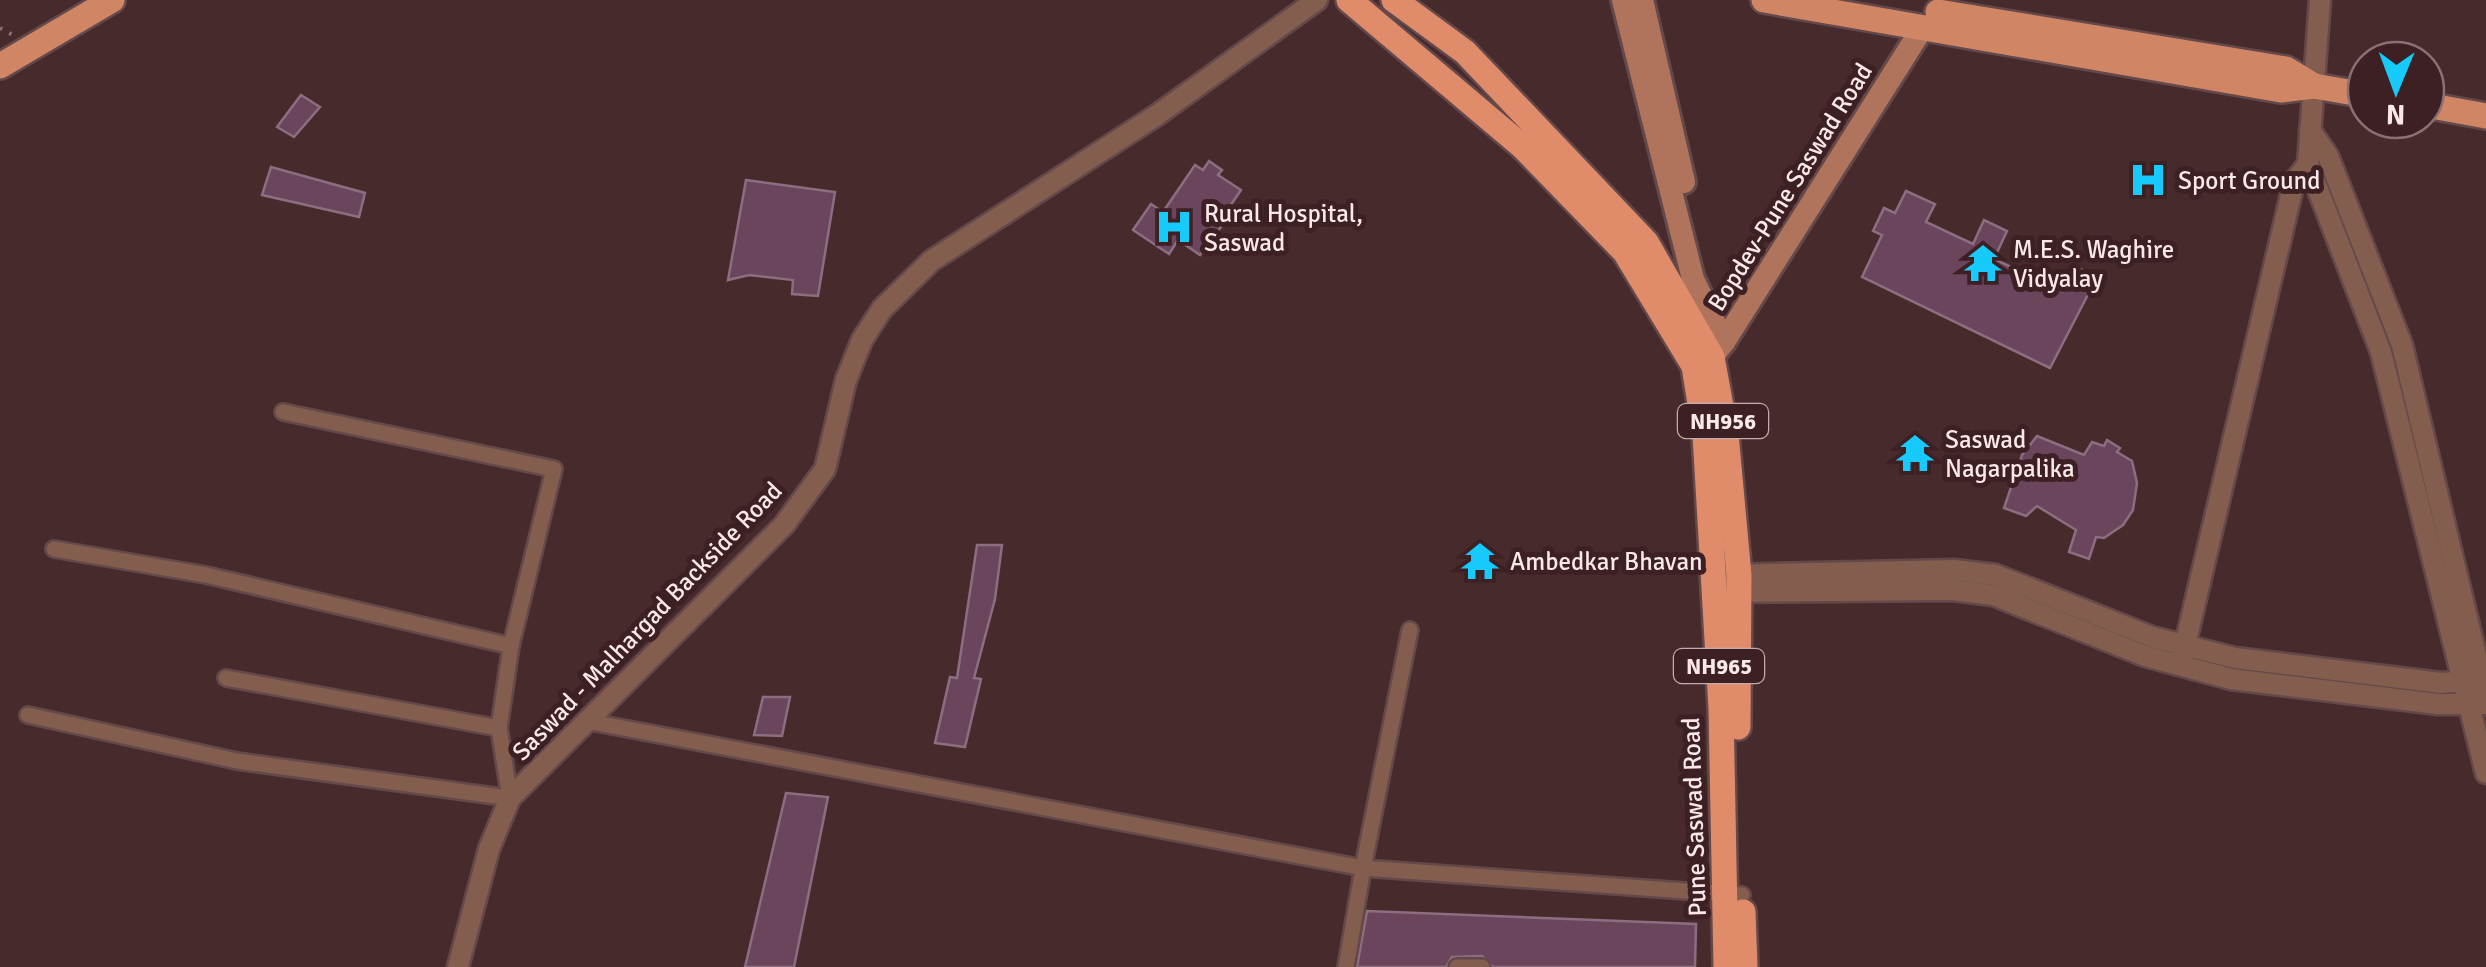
<svg xmlns="http://www.w3.org/2000/svg" width="2486" height="967" viewBox="0 0 2486 967" font-family="Signika,sans-serif">
<style>
.building{fill:#6b455c;stroke:#8b6e7f;stroke-width:2.5}
.lines{fill:none;stroke-linecap:round;stroke-linejoin:round}
.minor-casing{stroke:#64484a;stroke-width:20}
.tertiary-casing{stroke:#64484a;stroke-width:25}
.secondary-casing{stroke:#64484a;stroke-width:28}
.primary-casing{stroke:#64484a;stroke-width:30}
.trunk-casing{stroke:#64484a;stroke-width:30}
.path{stroke:#8b7172;stroke-width:4;stroke-dasharray:2.5 8;stroke-linecap:butt}
.minor{stroke:#835d4e;stroke-width:15}
.tertiary{stroke:#835d4e;stroke-width:20}
.secondary{stroke:#af745b;stroke-width:22}
.primary{stroke:#d08565;stroke-width:25}
.trunk{stroke:#e08c6a;stroke-width:25}
.labels{text-anchor:middle;dominant-baseline:central;stroke-width:10;stroke-linejoin:round;paint-order:stroke}
.shield{fill:#3c2023;stroke:#c2acae;stroke-width:2.5}
.shield-label{font-size:22px;font-weight:bold;fill:#fce8e9}
.poi-label{font-size:25px;fill:#fce8e9;stroke:#3c2023;text-anchor:start}
.street-label{font-size:25px;fill:#fce8e9;stroke:#3c2023}
</style>
<rect width="100%" height="100%" fill="#472a2c"/>
<g class="building">
<polygon points="301,95 320,107 294,137 277,127"/>
<polygon points="1209,161 1222,170 1218,175 1241,190 1226,212 1230,215 1200,255 1178,240 1169,254 1133,230 1151,204 1163,212 1195,165 1203,170"/>
<polygon points="271,167 365,193 359,217 262,195"/>
<polygon points="746,180 835,192 818,296 792,294 793,280 749,275 728,280"/>
<polygon points="1906,191 1935,204 1926,222 1973,244 1984,220 2007,231 1994,259 2063,291 2074,266 2097,277 2050,368 1862,277 1882,235 1873,231 1884,208 1895,213"/>
<polygon points="2037,436 2084,455 2092,442 2104,446 2107,440 2120,448 2117,452 2132,461 2137,483 2133,510 2123,525 2104,538 2096,537 2089,559 2069,552 2076,530 2037,506 2026,516 2004,508 2022,455"/>
<polygon points="977,545 1002,545 995,599 974,678 981,679 965,747 935,743 950,677 957,678"/>
<polygon points="763,697 790,697 782,736 754,735"/>
<polygon points="786,793 828,797 794,967 745,967"/>
<polygon points="1367,911 1696,924 1695,967 1493,967 1482,956 1452,957 1446,967 1357,967"/>
</g>
<g class="lines">
<g class="minor-casing">
<g id="minor">
<polyline points="283,412 554,469 511,646 499,728"/>
<polyline points="54,549 206,575 511,646"/>
<polyline points="1410,630 1363,868 1742,895"/>
<polyline points="28,715 237,761 510,798 499,728 226,678"/>
<polyline points="586,721 1363,868 1346,967"/>
<polyline points="1457,967 1482,967"/>
</g>
</g>
<g class="tertiary-casing">
<g id="tertiary">
<polyline points="2320,0 2308,164 2381,352 2486,773"/>
<polyline points="2310,130 2328,156 2402,345 2484,689"/>
<polyline points="1725,575 1954,570 1996,575 2152,637 2235,658 2441,683 2482,680"/>
<polyline points="1725,592 1953,590 1993,595 2145,656 2231,679 2438,704 2486,704"/>
<polyline points="2182,658 2294,182 2308,164"/>
<polyline points="458,967 489,849 510,798 784,525 825,469 846,380 862,340 882,309 931,261 1157,115 1317,0"/>
</g>
</g>
<g class="secondary-casing">
<g id="secondary">
<polyline points="1623,0 1693,279 1724,342"/>
<polyline points="1642,0 1684,182"/>
<polyline points="1697,365 1712,357 1724,342 1923,27"/>
</g>
</g>
<g class="primary-casing">
<g id="primary">
<polyline points="1764,0 2281,90 2314,86 2366,95"/>
<polyline points="1938,12 2286,69 2314,86"/>
<polyline points="0,66 112,0"/>
<polyline points="2426,105 2486,116"/>
</g>
</g>
<g class="trunk-casing">
<g id="trunk">
<polyline points="1349,0 1523,147 1625,252 1694,366 1705,435 1721,708 1726,967"/>
<polyline points="1394,0 1465,52 1646,242 1712,357 1726,434 1739,575 1738,727"/>
<polyline points="1743,912 1745,967"/>
</g>
</g>
<polyline class="path" points="0,28 13,35"/>
<use href="#minor" class="minor"/>
<use href="#tertiary" class="tertiary"/>
<use href="#secondary" class="secondary"/>
<use href="#primary" class="primary"/>
<use href="#trunk" class="trunk"/>
</g>
<defs>
<g id="hospital-bare" transform="scale(3)"><path d="M-5-5h3v3.5h4V-5h3V5h-3V1.5h-4V5h-3Z" fill="#16cafb" stroke="#3c2023" stroke-width="2.5" paint-order="stroke"/></g>
<g id="temple-bare" transform="scale(3)"><path d="M0-6L5-2H3V0L6.5 2.5H4V6H1.5V3h-3V6H-4V2.5H-6.5L-3 0V-2H-5Z" fill="#16cafb" stroke="#3c2023" stroke-width="2.5" paint-order="stroke"/></g>
</defs>
<g fill-rule="evenodd">
<use href="#hospital-bare" x="2148" y="180"/>
<use href="#hospital-bare" x="1174" y="227"/>
<use href="#temple-bare" x="1983" y="263"/>
<use href="#temple-bare" x="1915" y="453"/>
<use href="#temple-bare" x="1480" y="561"/>
</g>
<g class="labels">
<g class="shield">
<rect x="1678" y="404" width="90" height="34" rx="8"/>
<rect x="1674" y="649" width="90" height="34" rx="8"/>
</g>
<g class="shield-label">
<text x="1723" y="421">NH956</text>
<text x="1719" y="666">NH965</text>
</g>
<g class="poi-label">
<text x="2178" y="180">Sport Ground</text>
<text x="1204" y="213">Rural Hospital,<tspan x="1204" dy="29">Saswad</tspan></text>
<text x="2013" y="249">M.E.S. Waghire<tspan x="2013" dy="29">Vidyalay</tspan></text>
<text x="1945" y="439">Saswad<tspan x="1945" dy="29">Nagarpalika</tspan></text>
<text x="1510" y="561">Ambedkar Bhavan</text>
</g>
<g class="street-label">
<text transform="translate(1790 187) rotate(-58)">Bopdev-Pune Saswad Road</text>
<text transform="translate(647 621) rotate(-46)">Saswad - Malhargad Backside Road</text>
<text transform="translate(1694 817) rotate(-92)">Pune Saswad Road</text>
</g>
</g>
<g transform="translate(2396 90) rotate(181)"><circle r="48" fill="#3c2023" stroke="#897072" stroke-width="2.5"/>
<path d="M0-8L18 38L0 25L-18 38Z" fill="#16cafb"/>
<text y="-15" font-size="28" font-weight="bold" text-anchor="middle" fill="#fce8e9">N</text>
</g>
</svg>
